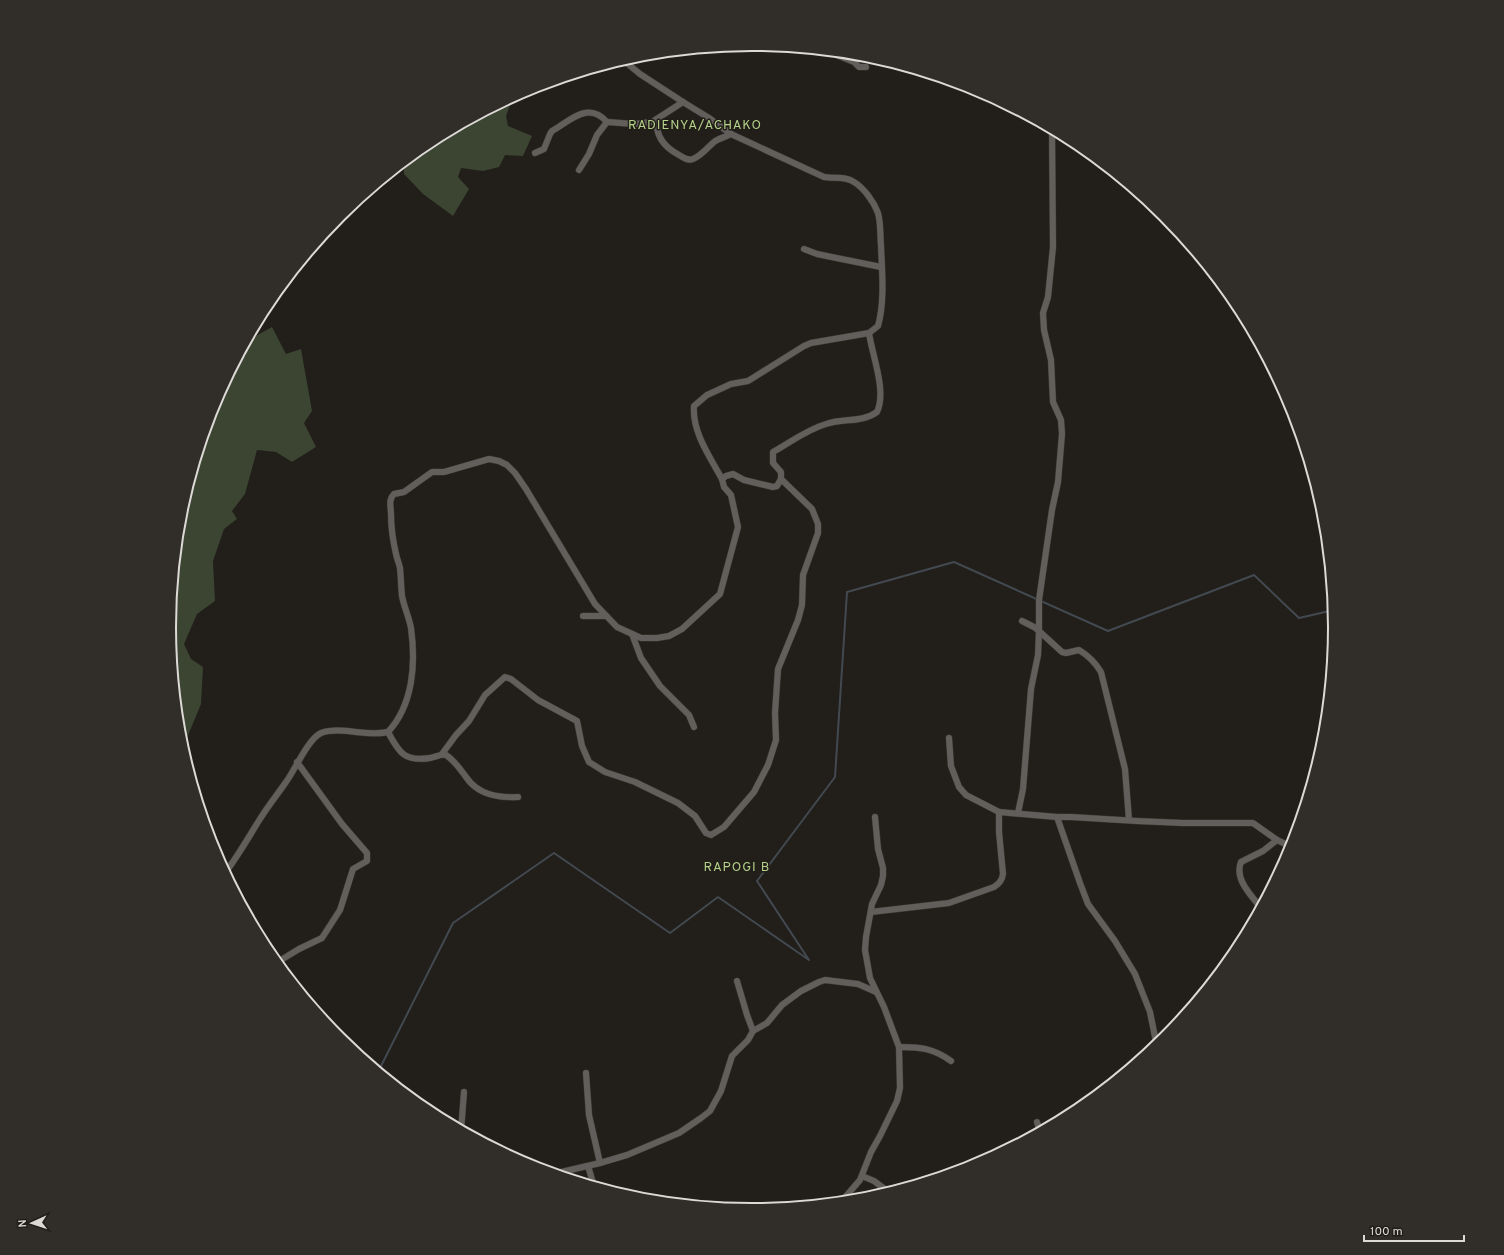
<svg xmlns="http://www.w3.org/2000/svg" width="1504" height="1255" viewBox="0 0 1504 1255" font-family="Overpass,sans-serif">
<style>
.green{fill:#3b4532}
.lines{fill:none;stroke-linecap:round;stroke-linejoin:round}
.stream{stroke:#424950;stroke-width:2}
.street-casing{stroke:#3c3833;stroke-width:7}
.street{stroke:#615e5c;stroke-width:6}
.labels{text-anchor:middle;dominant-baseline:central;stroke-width:3;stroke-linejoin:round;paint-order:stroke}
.quarter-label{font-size:13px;letter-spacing:1px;fill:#b5d28a;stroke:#221e19}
.rim{fill:none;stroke:#dcd9d6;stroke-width:2}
</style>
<rect width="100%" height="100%" fill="#221e19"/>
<g class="green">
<polygon points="511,98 512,100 506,116 508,126 532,136 523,156 505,155 499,167 483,171 461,168 458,177 469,189 453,216 423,194 404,174 404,162 428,142"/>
<polygon points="272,327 286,354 301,349 312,411 304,423 316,447 292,462 276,452 257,450 245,494 232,511 237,519 224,529 213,561 215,601 197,614 184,644 191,659 203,667 201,704 182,750 180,741 169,627 180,513 213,404 251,332 254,337"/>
</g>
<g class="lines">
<polyline class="stream" points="378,1072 453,923 554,853 670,933 718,897 809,960 757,881 835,777 847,592 954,562 1108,631 1254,575 1299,618 1334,610"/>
<g class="street-casing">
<g id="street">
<polyline points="829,52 854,62 859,67 866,67"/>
<path d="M623,60L640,74L683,102L709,118L731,134L824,177C835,179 845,176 854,182C864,188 874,202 878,213C881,224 880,235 881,246C882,272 885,301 878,326L869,333L811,343L804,346L748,381L731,384L707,395L694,406C692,432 710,457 722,479"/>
<path d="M657,119C655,136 664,147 679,155C684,158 688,161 693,159C701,156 708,147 714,142C719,138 726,137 731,134"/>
<path d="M1052,129L1053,247L1048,297L1043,313L1044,330L1051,360L1053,402L1061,420L1062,434L1058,482L1052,510L1039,600V631L1062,652L1066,653L1079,650C1089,656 1095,662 1101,672L1125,769L1129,820"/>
<path d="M535,153L544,149L550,134L552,131C571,120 588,101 607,122"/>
<polyline points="579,170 589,154 597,135 607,122 634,124 652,122 683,102"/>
<polyline points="804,249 817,254 881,267"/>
<polyline points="583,616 606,616"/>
<polyline points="632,634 641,658 660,686 689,715 694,727"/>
<path d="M388,732C399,753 405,762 430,758C436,757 440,754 446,755C455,761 460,769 466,777C478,795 498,798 518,797"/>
<polyline points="949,738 951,766 959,787 966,795 999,812 1057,817 1071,817 1137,821 1183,823 1253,823 1277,840 1292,847"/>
<polyline points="442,754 456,735 469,721 485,695 505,677 511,679 538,700 577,721 582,746 589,762 605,772 635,782 678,803 695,816 706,833 711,835 724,827 754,792 768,765 776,740 775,713 778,669 798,620 802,605 803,575 818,533 818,524 812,509 781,479"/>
<polyline points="1018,813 1023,789 1031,689 1038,655 1039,631 1034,627 1022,621"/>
<polyline points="1057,817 1080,883 1088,904 1115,941 1135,974 1150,1012 1157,1047"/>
<path d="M225,873C238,856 248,838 260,819C268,806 277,795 286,782C295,770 308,739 321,733C339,726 368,737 388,732C413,705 416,664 411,628C409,617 404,607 402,596C401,587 401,577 400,568C399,563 397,559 396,554C393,541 391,527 391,514C391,507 388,500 394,494L404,492L432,472H444L489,459L499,461L507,465L515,473L526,489L595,604L617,627L641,638H657L669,636L682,629L720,594L738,527L731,495L724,487L722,479L726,476L733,474L744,480L773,487L777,486L781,479V472L773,463V452C791,442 806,430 826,424C843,418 862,423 877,412C887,391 872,355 869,333"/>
<path d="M1261,908C1251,895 1234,879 1241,862L1263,851L1277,840"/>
<path d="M871,912L949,903L994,887C1000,883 1002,880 1003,874L999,832V812"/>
<polyline points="276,963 299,949 322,938 340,910 353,869 367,861 367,853 342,824 297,762"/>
<polyline points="737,981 747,1015 753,1031"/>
<path d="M899,1047C920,1047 933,1048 951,1061"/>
<polyline points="586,1073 589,1115 600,1163"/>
<polyline points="1037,1122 1040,1132"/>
<polyline points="461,1131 464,1092"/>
<polyline points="588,1166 594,1186"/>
<polyline points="553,1174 600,1163 627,1155 679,1133 701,1118 710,1111 721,1091 732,1056 748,1040 753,1031 767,1023 782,1005 801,991 819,982 825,980 858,984 876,992"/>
<polyline points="862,1176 874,1181 890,1193"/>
<polyline points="841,1202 860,1180 871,1152 880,1136 897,1101 900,1088 899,1047 884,1007 870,978 865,950 866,937 872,904 881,885 883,876 883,868 878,849 875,817"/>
</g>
</g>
<use href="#street" class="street"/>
</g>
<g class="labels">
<g class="quarter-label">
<text x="695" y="126">RADIENYA/ACHAKO</text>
<text x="737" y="868">RAPOGI B</text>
</g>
</g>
<path d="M0 0H1504V1255H0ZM176 627a576 576 0 1 1 1152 0a576 576 0 1 1-1152 0Z" fill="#312d28" fill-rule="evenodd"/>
<path class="rim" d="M176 627a576 576 0 1 1 1152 0a576 576 0 1 1-1152 0Z"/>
<g transform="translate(32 1223) rotate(267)" stroke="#221e19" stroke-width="3" paint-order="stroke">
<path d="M0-3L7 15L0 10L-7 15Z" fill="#dcd9d6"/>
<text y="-6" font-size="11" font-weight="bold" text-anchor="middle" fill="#dcd9d6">N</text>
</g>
<path d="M1364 1235v6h100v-6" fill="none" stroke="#dcd9d6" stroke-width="2"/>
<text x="1370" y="1235" font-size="12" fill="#dcd9d6" stroke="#221e19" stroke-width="3" paint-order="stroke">100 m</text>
</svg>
